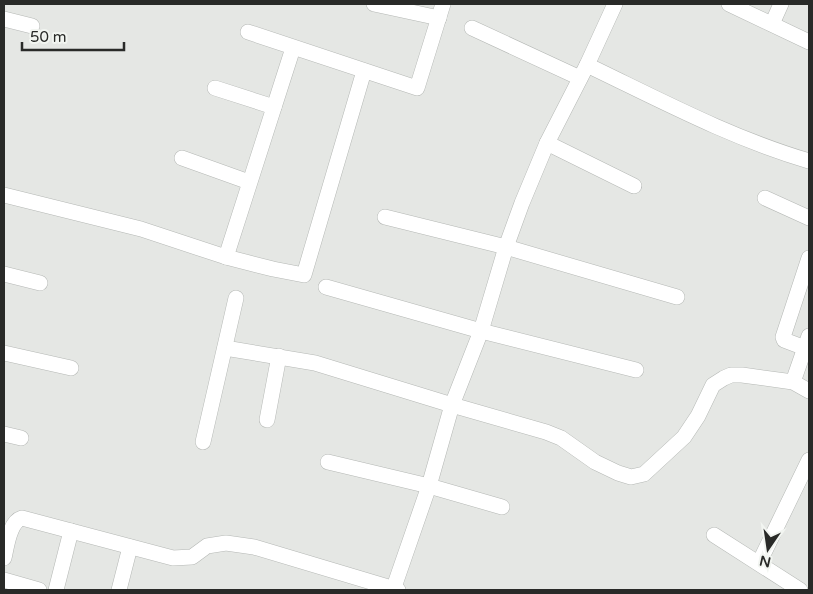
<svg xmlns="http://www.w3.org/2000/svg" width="813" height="594" viewBox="0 0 813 594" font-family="'Varela Round',sans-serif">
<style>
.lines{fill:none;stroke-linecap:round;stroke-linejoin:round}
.minor-casing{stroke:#b5b8b5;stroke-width:16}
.minor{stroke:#fff;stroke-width:15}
</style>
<rect width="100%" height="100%" fill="#e5e7e4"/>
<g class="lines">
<g class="minor-casing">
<g id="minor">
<polyline points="374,4 439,18"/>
<polyline points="729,4 809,42"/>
<polyline points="4,19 32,26"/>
<polyline points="772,24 781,4"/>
<polyline points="472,28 580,78"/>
<polyline points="248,32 417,88 443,4"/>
<path d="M587,65C660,100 731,138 809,161"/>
<polyline points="215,88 274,107"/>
<polyline points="547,143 634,186"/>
<polyline points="182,158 249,182"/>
<polyline points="4,195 141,229 226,257 273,269 304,275 364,71"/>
<polyline points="765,198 809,218"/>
<polyline points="385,217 506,247 677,297"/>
<polyline points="226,257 293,48"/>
<polyline points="4,274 40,283"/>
<polyline points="326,287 481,331 636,370"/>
<polyline points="225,348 315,363 452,405 546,432 561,438 595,462 618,473 631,477 644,474 684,437 698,416 713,385 724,378 731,375 742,375 793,382 809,391"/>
<polyline points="805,348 784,340 783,337 809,258"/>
<polyline points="4,353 71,368"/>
<polyline points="793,382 809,336"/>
<polyline points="267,420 279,356"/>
<polyline points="4,434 21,438"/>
<polyline points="203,442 236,298"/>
<polyline points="328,462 429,486 502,507"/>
<polyline points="714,535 800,590"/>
<path d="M4,558C7,546 9,522 22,518L173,558L192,557L207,546L226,543L254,547L398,590"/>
<polyline points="759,563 809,460"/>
<polyline points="4,580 39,590"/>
<polyline points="56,590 71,531"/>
<polyline points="119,590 130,547"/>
<polyline points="393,590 429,486 452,405 481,331 506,247 522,203 547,143 587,65 615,4"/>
</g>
</g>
<use href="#minor" class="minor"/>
</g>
<rect width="813" height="594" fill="none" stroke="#292a28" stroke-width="10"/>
<g transform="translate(768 549) rotate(193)" stroke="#f2f5f1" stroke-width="4" paint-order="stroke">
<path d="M0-4L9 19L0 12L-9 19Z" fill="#292a28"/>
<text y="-8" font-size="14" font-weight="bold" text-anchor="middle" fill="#292a28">N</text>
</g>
<path d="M22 42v8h102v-8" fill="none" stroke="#292a28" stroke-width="2.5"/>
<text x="30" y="42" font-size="15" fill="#292a28" stroke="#f2f5f1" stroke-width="4" paint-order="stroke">50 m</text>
</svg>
